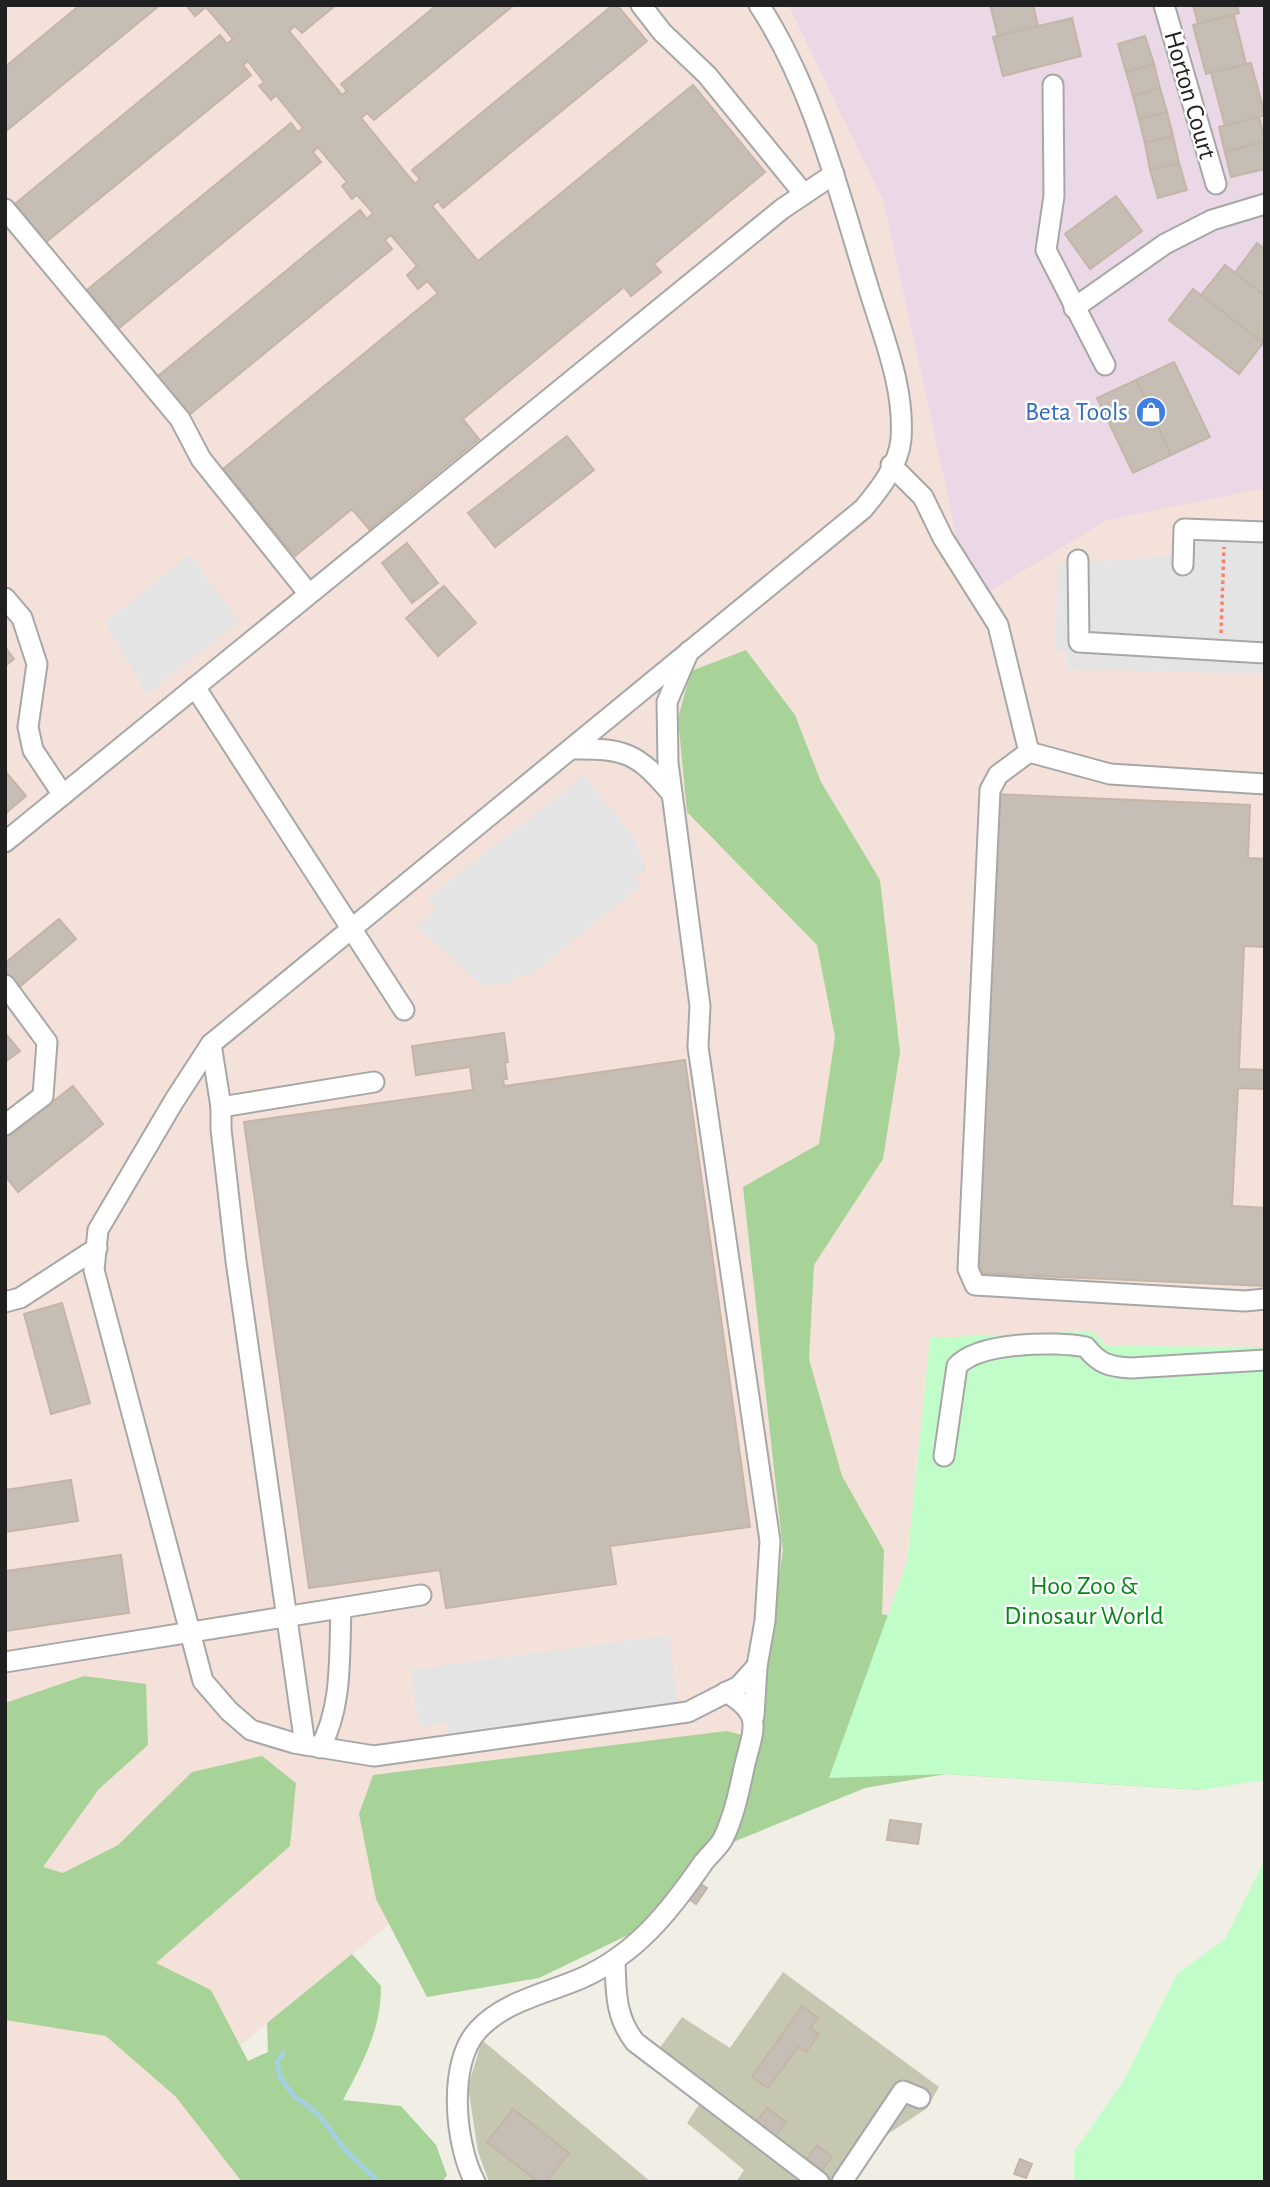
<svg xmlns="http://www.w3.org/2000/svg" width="1270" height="2187" viewBox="0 0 1270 2187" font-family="'Alegreya Sans',sans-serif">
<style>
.industrial{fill:#ebd8e6}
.military{fill:#f4e1d9}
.construction{fill:#c6c7b1}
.forest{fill:#a7d398}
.park{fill:#c1fdc9}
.parking{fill:#e4e4e4}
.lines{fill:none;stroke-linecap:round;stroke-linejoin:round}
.stream{stroke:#a4d1e1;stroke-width:5}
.building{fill:#c6beb5;stroke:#c4b5a7;stroke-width:2}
.minor-casing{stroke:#a7a7a7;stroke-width:23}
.path{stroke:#ff7f69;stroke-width:3.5;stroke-dasharray:3.5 3.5;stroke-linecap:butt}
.minor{stroke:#fff;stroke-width:19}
.labels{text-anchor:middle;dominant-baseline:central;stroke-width:5;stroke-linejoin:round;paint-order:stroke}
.street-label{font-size:26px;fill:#202020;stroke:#fff}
.shop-label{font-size:26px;fill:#366cbe;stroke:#fff;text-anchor:end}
.park-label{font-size:26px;fill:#048815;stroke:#fff}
</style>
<rect width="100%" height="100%" fill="#f1eee6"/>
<polygon class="industrial" points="788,5 1265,5 1265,1347 959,548 883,201"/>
<polygon class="military" points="5,5 788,5 883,201 959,548 990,591 1107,520 1265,488 1265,1347 1105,1346 930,1338 907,1562 829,1778 410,1907 177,2097 242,2182 5,2182"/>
<g class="construction">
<polygon points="783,1972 939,2087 926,2109 880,2139 852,2182 736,2182 744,2170 687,2123 700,2103 649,2063 682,2017 730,2048"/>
<polygon points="482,2040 651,2182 489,2182 478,2152 468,2087"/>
</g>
<g class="forest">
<polygon points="746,650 795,715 821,782 880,880 900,1052 883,1159 814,1265 809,1359 842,1476 884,1550 882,1614 912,1622 1265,1456 1202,1790 946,1774 865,1788 726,1845 653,1923 539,1978 427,1997 376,1899 359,1814 373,1775 726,1731 755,1738 783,1550 743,1187 819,1144 835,1037 817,945 687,812 678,718 691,671"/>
<path d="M84,1676L146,1684L148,1745L99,1789L43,1867L63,1873L118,1845L192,1772L262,1756L296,1783L290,1846L156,1963L211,1990L248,2061L268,2052L267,2023L352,1954L381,1986C381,2030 363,2062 343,2100L401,2106L436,2145L447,2175L442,2182H242L176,2097L106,2036L5,2020V1703Z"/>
</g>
<g class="park">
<polygon points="1093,1331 1106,1346 1265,1347 1265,1780 1202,1790 946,1774 829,1778 907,1562 930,1338"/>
<polygon points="1265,1859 1265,2182 1074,2182 1074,2152 1124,2080 1177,1974 1225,1939"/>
</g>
<g class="parking">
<polygon points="1176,523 1265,526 1265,674 1068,669 1067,652 1055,651 1058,564 1173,556"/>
<polygon points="189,555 240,621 147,694 105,623"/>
<polygon points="584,776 634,837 646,870 635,878 641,886 528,977 521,973 506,984 482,985 416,926 437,910 428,898"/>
<polygon points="669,1635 678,1706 449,1737 447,1723 419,1727 411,1670"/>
</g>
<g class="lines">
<polyline class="stream" points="283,2054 277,2062 280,2077 293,2095 319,2115 346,2151 379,2182"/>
</g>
<g class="building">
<polygon points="80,5 160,5 5,132 5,67"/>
<polygon points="186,5 269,5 271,8 275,5 336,5 302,33 295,26 289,31 342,95 347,91 341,84 437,5 514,5 374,120 367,113 361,118 415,184 420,179 412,170 613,5 617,5 647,41 443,208 438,201 432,206 478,261 693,85 765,172 654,264 661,272 631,296 624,287 463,419 479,439 369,529 352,509 295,556 223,469 438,293 427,281 418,289 407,275 417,266 391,235 385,240 392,249 189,415 157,377 360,210 367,219 373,213 357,195 352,199 342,186 347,182 318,147 313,152 321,162 119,328 87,290 291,123 298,132 303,128 276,95 271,100 259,86 264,82 248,61 243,65 251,75 46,242 15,204 220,35 227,44 233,39 206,7 195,16"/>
<polygon points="990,5 1033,5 1038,26 998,36"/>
<polygon points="1193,5 1237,5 1239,13 1198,24"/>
<polygon points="1234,15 1246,64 1206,74 1193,25"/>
<polygon points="1072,18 1081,56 1003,76 993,37"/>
<polygon points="1145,36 1154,64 1126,72 1118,44"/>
<polygon points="1251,63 1265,115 1225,126 1211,73"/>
<polygon points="1154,64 1160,88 1133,96 1126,72"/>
<polygon points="1160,88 1167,112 1139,119 1133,96"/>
<polygon points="1167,112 1173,136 1145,143 1139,119"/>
<polygon points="1259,117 1265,141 1225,152 1219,127"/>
<polygon points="1173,136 1179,163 1150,170 1145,143"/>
<polygon points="1265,141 1265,169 1231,177 1225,152"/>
<polygon points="1179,163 1187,190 1158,198 1150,170"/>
<polygon points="1116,196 1142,231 1090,269 1065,234"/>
<polygon points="1257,243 1265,249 1265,296 1234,274"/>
<polygon points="1225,265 1265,296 1263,343 1201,295"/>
<polygon points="1193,289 1263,343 1239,374 1169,320"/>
<polygon points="1174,362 1210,437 1171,455 1136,380"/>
<polygon points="1136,380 1171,455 1133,473 1097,398"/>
<polygon points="567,436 594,470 495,547 468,513"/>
<polygon points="407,543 438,583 412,603 382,563"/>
<polygon points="444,586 476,623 438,656 406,618"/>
<polygon points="5,647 14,659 5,666"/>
<polygon points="5,771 26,796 7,812 5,811"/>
<polygon points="995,794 1250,805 1248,858 1265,859 1265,947 1244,946 1239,1069 1265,1070 1265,1089 1238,1088 1232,1206 1265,1208 1265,1286 974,1273"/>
<polygon points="59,919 76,939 17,989 5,975 5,963"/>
<polygon points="5,1033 20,1051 5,1062"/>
<polygon points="504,1033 508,1062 505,1062 507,1079 503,1079 504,1086 685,1060 750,1527 610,1546 616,1584 446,1608 440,1570 309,1588 244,1122 473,1090 470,1067 416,1075 412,1046"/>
<polygon points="73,1086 103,1124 18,1192 5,1176 5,1139"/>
<polygon points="62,1303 90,1403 51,1414 24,1314"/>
<polygon points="71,1480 78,1521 5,1532 5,1490"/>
<polygon points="121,1555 129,1613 5,1631 5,1571"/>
<polygon points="890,1820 921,1824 918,1844 887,1840"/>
<polygon points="696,1881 707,1888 696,1904 686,1897"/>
<polygon points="802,2006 818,2018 810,2028 819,2034 806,2052 798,2047 768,2088 752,2077"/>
<polygon points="767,2108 786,2122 771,2142 752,2127"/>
<polygon points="513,2109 569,2153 546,2182 538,2182 487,2142"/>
<polygon points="817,2145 832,2157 819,2174 804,2163"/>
<polygon points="1020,2159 1032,2164 1026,2178 1014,2174"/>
</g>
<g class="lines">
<g class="minor-casing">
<g id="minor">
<polyline points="641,5 662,32 707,75 804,194"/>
<polyline points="1164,5 1216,184"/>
<polyline points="1053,85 1054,196 1046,250 1105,365"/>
<polyline points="5,209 180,419 201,459 309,594"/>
<polyline points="1074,308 1165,244 1212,220 1265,204"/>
<polyline points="891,465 923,497 943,538 998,625 1029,752"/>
<polyline points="1078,560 1079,642 1265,653"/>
<polyline points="1183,565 1184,529 1265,532"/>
<polyline points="5,598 22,618 37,664 28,727 33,750 63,795"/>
<path d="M689,651L667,702L668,763L700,1006L698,1047L770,1541L765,1621L757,1666L739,1686L688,1712L374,1756L294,1743L251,1730L229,1711L203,1681L94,1270L98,1230L174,1101L211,1044C428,866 646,687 863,509C879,490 899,465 901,439C905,386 882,334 867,283C838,190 813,87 759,5"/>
<polyline points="195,687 404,1010"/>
<path d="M571,749C624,748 637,752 672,794"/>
<polyline points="1029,752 998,775 990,790 968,1269 975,1285 1245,1301 1265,1299"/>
<polyline points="1029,752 1110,774 1265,784"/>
<polyline points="5,842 782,209 834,174"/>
<polyline points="5,985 47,1042 43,1096 5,1125"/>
<polyline points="211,1044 221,1107 374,1082"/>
<polyline points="221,1107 221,1129 236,1261 305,1745"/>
<polyline points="5,1302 20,1298 97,1248"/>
<path d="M944,1456L957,1366C979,1342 1055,1341 1086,1347C1099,1364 1110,1367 1131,1368L1265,1360"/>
<polyline points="5,1662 421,1595"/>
<polyline points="754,1716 757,1666"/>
<path d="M320,1748C343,1706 339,1655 341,1609"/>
<path d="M615,1961C616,1991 615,2017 635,2042L819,2182"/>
<path d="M475,2182C455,2145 447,2063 478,2030C504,2001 548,1993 582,1978C636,1954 670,1911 703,1863C709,1855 718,1848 723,1839C734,1816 739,1792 744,1768C753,1729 765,1715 726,1692"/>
<polyline points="842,2182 903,2091 920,2098"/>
</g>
</g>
<polyline class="path" points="1221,633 1224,547"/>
<use href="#minor" class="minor"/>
</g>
<defs>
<g id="shop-disc" transform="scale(1.575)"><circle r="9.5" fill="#3f7fe0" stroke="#fff"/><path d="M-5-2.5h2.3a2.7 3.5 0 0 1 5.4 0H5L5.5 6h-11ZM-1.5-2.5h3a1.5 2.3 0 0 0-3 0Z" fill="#fff"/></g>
</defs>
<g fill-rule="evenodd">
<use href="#shop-disc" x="1151" y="412"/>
</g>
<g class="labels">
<g class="street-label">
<text transform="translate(1190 95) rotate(74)">Horton Court</text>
</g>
<g class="shop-label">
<text x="1128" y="412">Beta Tools</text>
</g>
<g class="park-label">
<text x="1084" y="1586">Hoo Zoo &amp;<tspan x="1084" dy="30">Dinosaur World</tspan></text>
</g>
</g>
<rect width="1270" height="2187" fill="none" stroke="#202020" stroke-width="14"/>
</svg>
